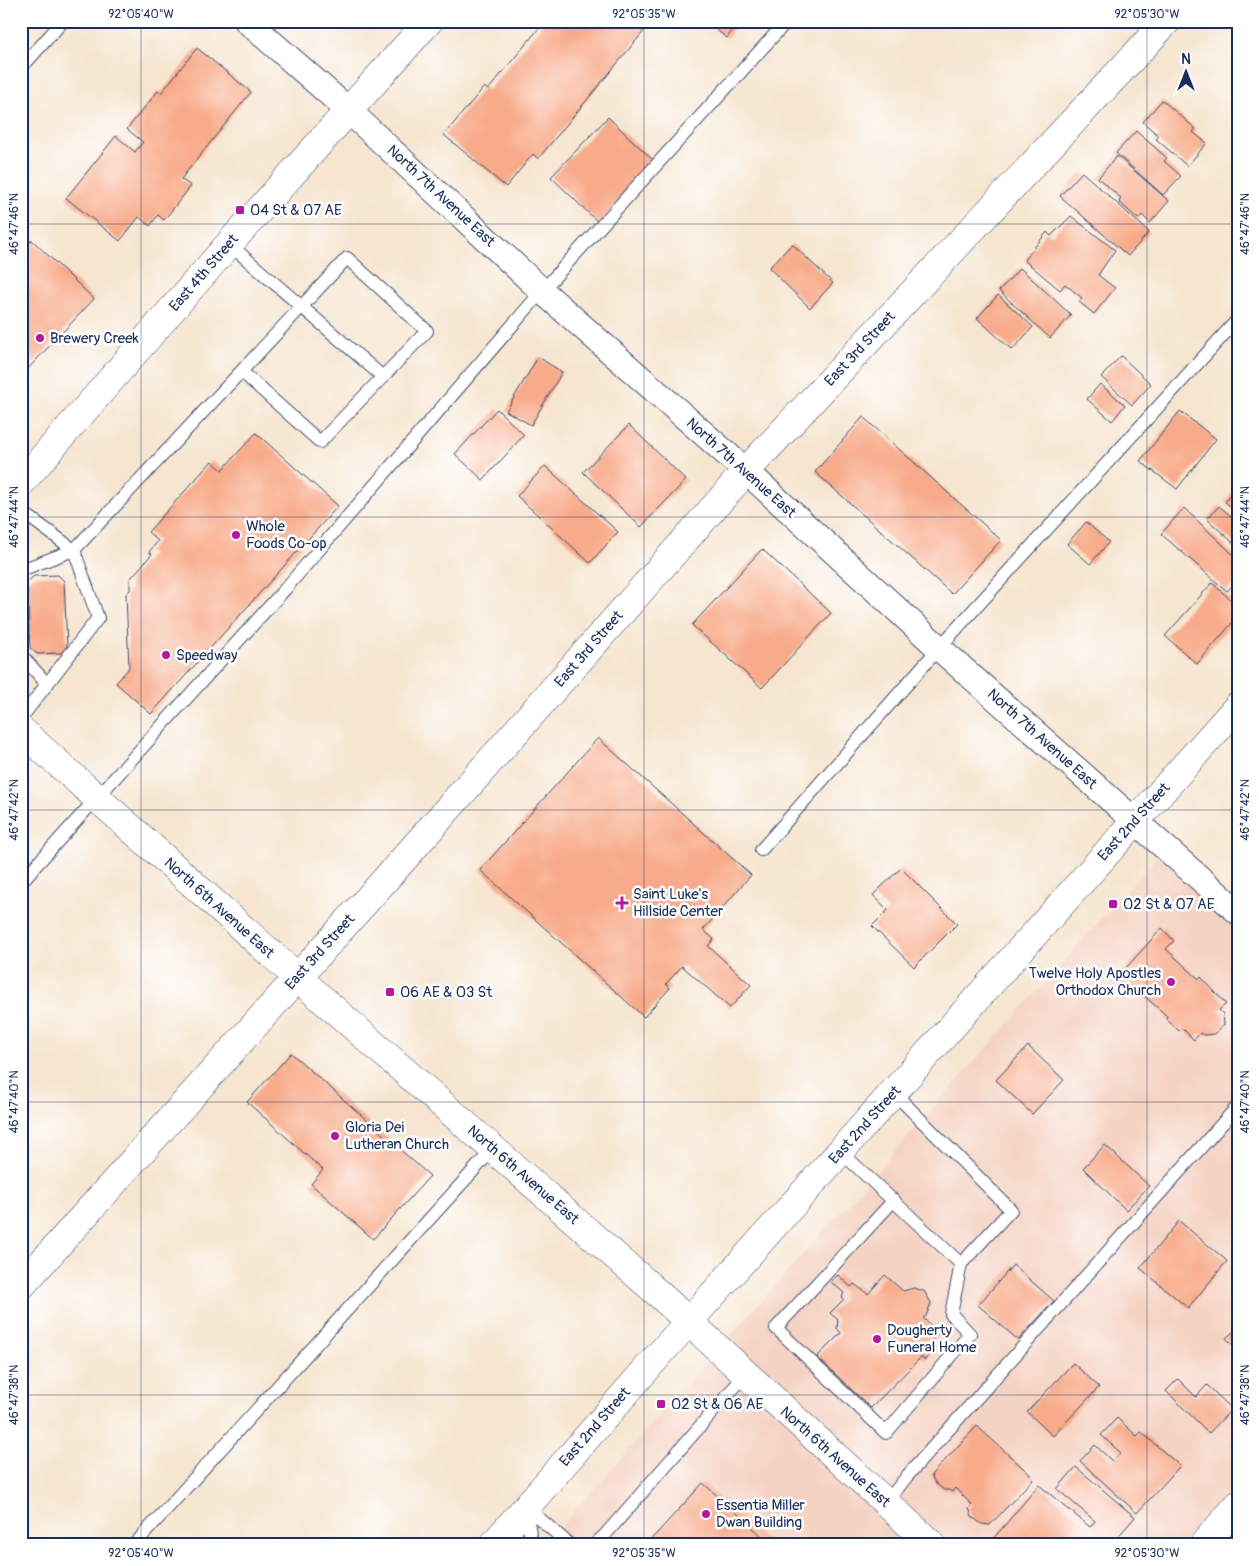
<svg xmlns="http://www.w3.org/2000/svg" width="1259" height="1566" viewBox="0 0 1259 1566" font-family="Pangolin,sans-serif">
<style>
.built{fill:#f5d3c2}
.building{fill:#f8ab8a}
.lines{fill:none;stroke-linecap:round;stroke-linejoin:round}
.service-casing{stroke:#3c4a6f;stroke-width:14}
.minor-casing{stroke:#3c4a6f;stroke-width:27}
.tertiary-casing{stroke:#3c4a6f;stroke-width:29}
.secondary-casing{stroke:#3c4a6f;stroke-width:29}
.service{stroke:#fff;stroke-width:12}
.minor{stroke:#fff;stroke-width:25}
.tertiary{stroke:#fff;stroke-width:28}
.secondary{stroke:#fff;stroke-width:28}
.ticks{fill:none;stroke:#1b2f5e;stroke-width:1;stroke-opacity:0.45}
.poi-dot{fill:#b5179e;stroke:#fff;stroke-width:2}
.labels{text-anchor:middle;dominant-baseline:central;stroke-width:5;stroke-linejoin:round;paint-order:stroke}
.street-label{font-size:15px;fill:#1b2f5e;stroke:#fff}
.poi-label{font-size:15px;fill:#1b2f5e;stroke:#fff;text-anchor:start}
.neatline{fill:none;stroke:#1b2f5e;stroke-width:2}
.ticks-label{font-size:12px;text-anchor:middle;fill:#1b2f5e}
</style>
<rect width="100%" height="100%" fill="#fff"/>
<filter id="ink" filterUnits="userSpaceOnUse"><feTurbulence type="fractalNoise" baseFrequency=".02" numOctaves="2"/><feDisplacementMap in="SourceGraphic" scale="10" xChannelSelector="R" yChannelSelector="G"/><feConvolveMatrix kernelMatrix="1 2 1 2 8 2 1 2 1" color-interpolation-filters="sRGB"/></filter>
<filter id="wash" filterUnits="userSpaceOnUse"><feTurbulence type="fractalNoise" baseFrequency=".0096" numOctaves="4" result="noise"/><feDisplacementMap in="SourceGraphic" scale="20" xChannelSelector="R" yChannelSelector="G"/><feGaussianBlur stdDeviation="1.12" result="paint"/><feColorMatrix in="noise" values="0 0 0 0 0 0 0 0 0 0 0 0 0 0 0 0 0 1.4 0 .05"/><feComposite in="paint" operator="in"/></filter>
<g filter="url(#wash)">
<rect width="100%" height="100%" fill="#f6e5cf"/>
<polygon class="built" points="1165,848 1238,912 1238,1545 544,1545"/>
<g id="blocks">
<g class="building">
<polygon points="545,21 645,21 649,25 538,159 533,154 506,187 444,135 484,87 488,90"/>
<polygon points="705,21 739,21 727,38"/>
<polygon points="197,48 251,92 181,179 191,186 164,220 158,215 150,226 139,217 120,241 66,198 116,136 135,152 143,142 127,129 158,91 161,93"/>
<polygon points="1162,100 1196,129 1193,132 1207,143 1187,166 1156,139 1159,136 1143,122"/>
<polygon points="608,117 656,163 599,223 551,177"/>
<polygon points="1136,131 1167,158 1164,161 1181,176 1163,195 1116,153"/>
<polygon points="1117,156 1169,201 1150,223 1142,215 1138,219 1119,202 1121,198 1098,178"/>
<polygon points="1082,172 1149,232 1128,256 1060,196"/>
<polygon points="1071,216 1115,250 1098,275 1115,288 1094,314 1079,302 1082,298 1065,284 1060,290 1024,260 1047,232 1051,236"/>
<polygon points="32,240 94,299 21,376 21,251"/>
<polygon points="792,244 833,283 810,308 769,268"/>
<polygon points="1020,268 1071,315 1050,338 999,291"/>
<polygon points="998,295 1033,327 1012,350 977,318"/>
<polygon points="1121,356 1151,384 1132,405 1101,377"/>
<polygon points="538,357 562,372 531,425 506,411"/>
<polygon points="1100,384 1125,405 1112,421 1087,399"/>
<polygon points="497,409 524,435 483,480 455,454"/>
<polygon points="1180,411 1216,439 1177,489 1140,461"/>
<polygon points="863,417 1001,540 952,594 815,472"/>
<polygon points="629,425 686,480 641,527 583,472"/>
<polygon points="256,433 338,506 151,714 116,683 129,668 126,594 130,590 130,579 152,554 149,552 158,541 148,532 212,461 222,470"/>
<polygon points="545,466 618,532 590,563 517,496"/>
<polygon points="1234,490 1238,493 1238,512 1225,502"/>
<polygon points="1219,506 1237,521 1238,519 1238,547 1207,519"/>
<polygon points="1184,508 1238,559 1238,581 1227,591 1161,534"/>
<polygon points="1086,522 1109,542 1090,564 1067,544"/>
<polygon points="762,549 831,613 762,688 692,625"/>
<polygon points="58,575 64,581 67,646 61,653 37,654 30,648 27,582 34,576"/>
<polygon points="1212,583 1238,606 1238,616 1197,664 1165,636"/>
<polygon points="598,738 751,875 703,930 714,939 708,946 751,985 730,1008 682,966 666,984 670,988 644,1017 480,870"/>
<polygon points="901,868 957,924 914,967 872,926 888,910 873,895"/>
<polygon points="1162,928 1174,941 1166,949 1199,979 1201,977 1226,1004 1219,1010 1223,1014 1224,1025 1214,1034 1203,1035 1200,1033 1194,1040 1182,1028 1179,1031 1166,1019 1167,1016 1134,987 1131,991 1116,979"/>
<polygon points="1028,1046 1064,1080 1032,1114 996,1080"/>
<polygon points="291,1053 430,1176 373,1239 311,1184 323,1170 247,1102"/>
<polygon points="1105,1145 1149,1186 1126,1210 1083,1168"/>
<polygon points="1179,1221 1227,1261 1188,1308 1140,1268"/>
<polygon points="1013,1265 1054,1301 1018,1340 978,1305"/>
<polygon points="838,1275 851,1287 854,1284 868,1294 885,1275 903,1291 914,1288 924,1291 931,1303 926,1316 923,1318 939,1333 930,1342 936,1348 925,1360 921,1357 871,1408 817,1357 841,1333 837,1328 838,1320 830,1313 844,1299 842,1297 844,1293 831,1282"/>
<polygon points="1238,1328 1238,1350 1226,1338"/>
<polygon points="1073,1363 1099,1387 1053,1436 1027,1412"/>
<polygon points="1178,1379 1196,1397 1207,1385 1232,1409 1209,1433 1166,1391"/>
<polygon points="1117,1418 1137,1436 1141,1432 1180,1466 1137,1513 1080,1461 1095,1445 1112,1461 1121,1453 1101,1435"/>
<polygon points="977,1426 1034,1478 990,1525 982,1524 972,1517 969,1508 972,1505 955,1488 952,1492 949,1490 944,1490 935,1483 931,1475"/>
<polygon points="1076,1467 1135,1517 1111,1545 998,1545 992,1540 1039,1485 1090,1527 1095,1521 1057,1489"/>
<polygon points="703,1483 772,1545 646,1545"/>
</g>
</g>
</g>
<g filter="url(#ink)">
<use href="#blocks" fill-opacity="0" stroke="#3c4a6f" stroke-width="1"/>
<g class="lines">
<g class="service-casing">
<g id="service">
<polyline points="21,68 63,21"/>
<polyline points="229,244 383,377"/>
<polyline points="21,511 74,550 98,618 21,718"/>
<polyline points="21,570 74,550 347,258 427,331 320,442 242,372"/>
<polyline points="21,655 47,684"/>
<polyline points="761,850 939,648 1238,319"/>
<polyline points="21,882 286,588 542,291 787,21"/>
<polyline points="841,1152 961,1264 1011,1210 894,1093"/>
<polyline points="894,1200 776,1328 886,1433 970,1334 951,1314 961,1264"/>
<polyline points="886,1503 908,1475 1238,1106"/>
<polyline points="526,1507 570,1545"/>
<polyline points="526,1510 532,1545"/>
<polyline points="134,1545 493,1149"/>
<polyline points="594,1545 604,1536 745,1375"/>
</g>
</g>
<g class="minor-casing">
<polyline id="minor" points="247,21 348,110 542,291 746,471 939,648 1238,912"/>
</g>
<g class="tertiary-casing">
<g id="tertiary">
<polyline points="21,730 297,977 661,1296 932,1545"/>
<polyline points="21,1286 401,862 746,471 1167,21"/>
<polyline points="493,1545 657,1357 1238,706"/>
<polyline points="1203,1545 1238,1505"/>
</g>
</g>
<g class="secondary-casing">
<polyline id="secondary" points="21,483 229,244 429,21"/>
</g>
<use href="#service" class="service"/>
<use href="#minor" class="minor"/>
<use href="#tertiary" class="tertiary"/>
<use href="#secondary" class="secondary"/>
</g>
</g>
<path class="ticks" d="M141,21V1545M644,21V1545M1147,21V1545M21,224H1238M21,517H1238M21,810H1238M21,1102H1238M21,1395H1238"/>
<g class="poi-dot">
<rect x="235" y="205" width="10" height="10" rx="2.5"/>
<circle cx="40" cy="338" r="5"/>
<circle cx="236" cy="535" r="5"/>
<circle cx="166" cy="655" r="5"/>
<path d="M619.5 895.5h5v5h5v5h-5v5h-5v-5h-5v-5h5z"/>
<rect x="1108" y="899" width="10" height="10" rx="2.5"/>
<circle cx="1171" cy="982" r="5"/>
<rect x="385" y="987" width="10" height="10" rx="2.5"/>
<circle cx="335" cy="1136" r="5"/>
<circle cx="877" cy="1339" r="5"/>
<rect x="656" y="1399" width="10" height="10" rx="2.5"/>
<circle cx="706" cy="1514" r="5"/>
</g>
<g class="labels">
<g class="street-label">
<text transform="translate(441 196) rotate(43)">North 7th Avenue East</text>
<text transform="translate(204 273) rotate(-49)">East 4th Street</text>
<text transform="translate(860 349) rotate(-47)">East 3rd Street</text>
<text transform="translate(741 468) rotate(42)">North 7th Avenue East</text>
<text transform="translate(589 649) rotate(-49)">East 3rd Street</text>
<text transform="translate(1042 739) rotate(42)">North 7th Avenue East</text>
<text transform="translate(1134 822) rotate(-48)">East 2nd Street</text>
<text transform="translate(219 908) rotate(42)">North 6th Avenue East</text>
<text transform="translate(320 952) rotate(-48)">East 3rd Street</text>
<text transform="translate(865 1125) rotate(-48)">East 2nd Street</text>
<text transform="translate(523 1175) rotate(41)">North 6th Avenue East</text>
<text transform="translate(595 1427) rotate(-49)">East 2nd Street</text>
<text transform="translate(835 1457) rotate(42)">North 6th Avenue East</text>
</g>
<g class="poi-label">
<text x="250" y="210">04 St &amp; 07 AE</text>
<text x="50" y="338">Brewery Creek</text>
<text x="246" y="526">Whole<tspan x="246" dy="17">Foods Co-op</tspan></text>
<text x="176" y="655">Speedway</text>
<text x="633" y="894">Saint Luke's<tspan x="633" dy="17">Hillside Center</tspan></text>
<text x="1123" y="904">02 St &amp; 07 AE</text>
<text x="1161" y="973" text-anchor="end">Twelve Holy Apostles<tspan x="1161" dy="17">Orthodox Church</tspan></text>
<text x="400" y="992">06 AE &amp; 03 St</text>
<text x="345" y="1127">Gloria Dei<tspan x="345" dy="17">Lutheran Church</tspan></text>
<text x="887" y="1330">Dougherty<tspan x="887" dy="17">Funeral Home</tspan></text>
<text x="671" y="1404">02 St &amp; 06 AE</text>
<text x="716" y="1505">Essentia Miller<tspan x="716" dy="17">Dwan Building</tspan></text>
</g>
</g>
<rect width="1259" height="1566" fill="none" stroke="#fff" stroke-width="55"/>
<g transform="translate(1186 72)" stroke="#ffffff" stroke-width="4" paint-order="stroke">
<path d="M0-4L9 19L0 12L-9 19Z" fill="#1b2f5e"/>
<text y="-8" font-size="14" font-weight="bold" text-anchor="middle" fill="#1b2f5e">N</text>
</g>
<rect x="28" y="28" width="1204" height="1510" class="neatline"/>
<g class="ticks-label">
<text x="141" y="18">92°05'40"W</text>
<text x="644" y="18">92°05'35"W</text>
<text x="1147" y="18">92°05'30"W</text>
<text transform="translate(14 224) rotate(-90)" y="4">46°47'46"N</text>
<text transform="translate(1245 224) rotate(-90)" y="4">46°47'46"N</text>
<text transform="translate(14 517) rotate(-90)" y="4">46°47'44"N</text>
<text transform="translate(1245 517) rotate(-90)" y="4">46°47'44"N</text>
<text transform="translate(14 810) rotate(-90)" y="4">46°47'42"N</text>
<text transform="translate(1245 810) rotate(-90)" y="4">46°47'42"N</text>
<text transform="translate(14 1102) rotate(-90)" y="4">46°47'40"N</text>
<text transform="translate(1245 1102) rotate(-90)" y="4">46°47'40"N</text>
<text transform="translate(14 1395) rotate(-90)" y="4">46°47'38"N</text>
<text transform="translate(1245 1395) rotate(-90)" y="4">46°47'38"N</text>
<text x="141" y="1557">92°05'40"W</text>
<text x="644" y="1557">92°05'35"W</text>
<text x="1147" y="1557">92°05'30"W</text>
</g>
</svg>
